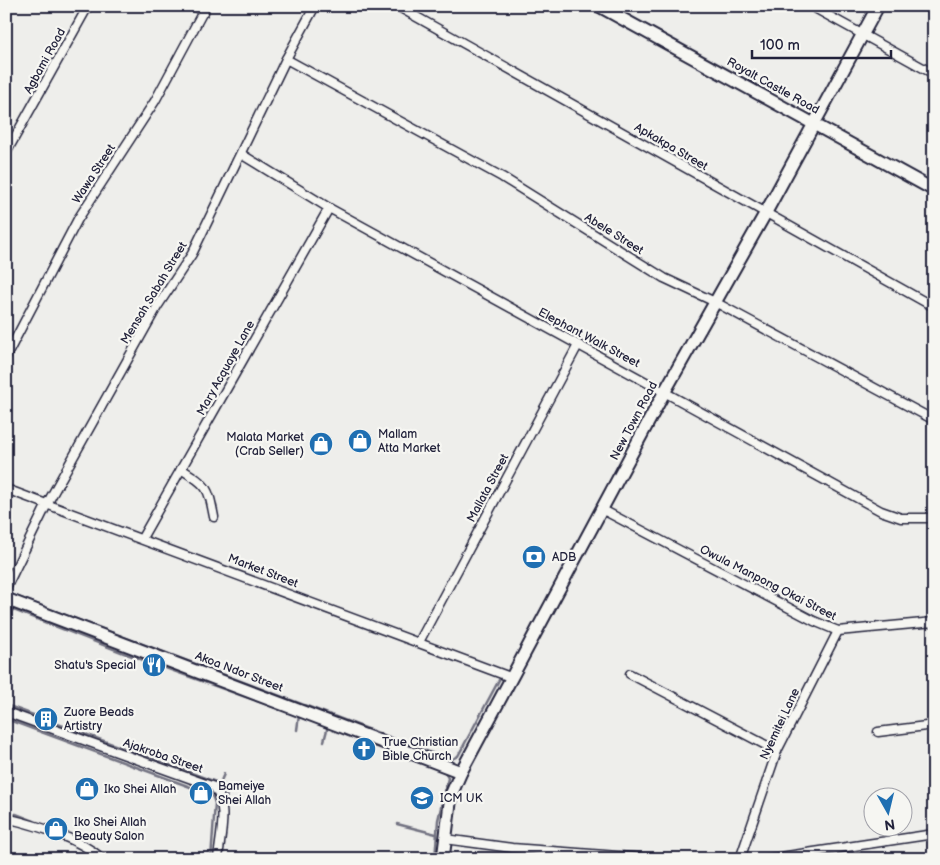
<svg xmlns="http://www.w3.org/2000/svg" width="940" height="865" viewBox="0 0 940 865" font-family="'Balsamiq Sans',sans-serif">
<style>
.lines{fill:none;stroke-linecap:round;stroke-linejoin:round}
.stream{stroke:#727281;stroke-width:2.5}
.street-casing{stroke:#22223b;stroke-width:11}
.secondary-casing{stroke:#22223b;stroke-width:15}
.street{stroke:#f6f6f2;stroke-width:8}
.secondary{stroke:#f6f6f2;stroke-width:11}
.labels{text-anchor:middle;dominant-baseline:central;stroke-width:4.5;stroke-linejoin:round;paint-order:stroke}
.street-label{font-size:12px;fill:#22223b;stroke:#f6f6f2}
.poi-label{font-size:12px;fill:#22223b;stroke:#f6f6f2;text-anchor:start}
</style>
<rect width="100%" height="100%" fill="#eeeeeb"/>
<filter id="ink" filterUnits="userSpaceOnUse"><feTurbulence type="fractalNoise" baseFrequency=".02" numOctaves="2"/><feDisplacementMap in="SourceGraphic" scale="10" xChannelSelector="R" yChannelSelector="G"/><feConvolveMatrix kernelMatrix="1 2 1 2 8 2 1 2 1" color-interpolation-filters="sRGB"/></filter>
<g filter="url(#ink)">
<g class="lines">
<g class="stream">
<polyline points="10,594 450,760 458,756 499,680"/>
<polyline points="6,607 124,653 276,708"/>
<polyline points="6,705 224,785 227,793 225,807"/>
<polyline points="6,719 212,795 215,803 211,859"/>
<polyline points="297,730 299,715"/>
<polyline points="324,741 328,726"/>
<polyline points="220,783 224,774"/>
<polyline points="9,816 16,814 34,821"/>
<polyline points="397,824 436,834"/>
<polyline points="435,859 438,820 448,778 443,769"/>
</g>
<g class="street-casing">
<g id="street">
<polyline points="193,6 204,12"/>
<polyline points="397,6 934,307"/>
<polyline points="811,6 934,74"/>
<polyline points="286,59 502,177 664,278 715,302 934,420"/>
<polyline points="6,153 88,6"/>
<polyline points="241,154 329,208 881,511 901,518 934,518"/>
<polyline points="6,357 78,219 155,101 206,6"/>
<path d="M181,469C208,486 208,486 214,517"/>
<polyline points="6,489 510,677"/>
<polyline points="603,510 814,621 838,631 934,622"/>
<polyline points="142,538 329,208"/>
<polyline points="6,588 47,504 157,307 192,254 286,59 315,6"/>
<polyline points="419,642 578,345"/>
<polyline points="630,674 777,751"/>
<path d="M6,712L214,787C229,805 220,836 218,859"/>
<polyline points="878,732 934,725"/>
<path d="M6,818C39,826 76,837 103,859"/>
<polyline points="445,839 512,848 658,859"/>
<polyline points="740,859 777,751 838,631"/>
<polyline points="767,859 934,834"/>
</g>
</g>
<g class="secondary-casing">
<g id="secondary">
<polyline points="599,6 934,190"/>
<polyline points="6,599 461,772"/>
<polyline points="443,859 451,795 461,772 665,391 765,214 878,6"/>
</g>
</g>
<use href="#street" class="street"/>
<use href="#secondary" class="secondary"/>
</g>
</g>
<defs>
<g id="shop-disc" transform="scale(1.25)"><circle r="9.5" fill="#1f6fb2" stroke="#f6f6f2"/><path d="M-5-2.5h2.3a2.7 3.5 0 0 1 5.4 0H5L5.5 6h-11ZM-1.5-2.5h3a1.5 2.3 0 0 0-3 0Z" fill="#fff"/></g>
<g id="bank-disc" transform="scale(1.25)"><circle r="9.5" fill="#1f6fb2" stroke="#f6f6f2"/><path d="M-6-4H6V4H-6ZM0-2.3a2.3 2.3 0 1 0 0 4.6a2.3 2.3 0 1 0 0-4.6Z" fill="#fff"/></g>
<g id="restaurant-disc" transform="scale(1.25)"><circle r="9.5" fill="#1f6fb2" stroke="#f6f6f2"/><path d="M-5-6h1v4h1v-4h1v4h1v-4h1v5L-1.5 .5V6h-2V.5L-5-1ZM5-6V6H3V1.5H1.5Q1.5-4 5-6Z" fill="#fff"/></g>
<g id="building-disc" transform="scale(1.25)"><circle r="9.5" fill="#1f6fb2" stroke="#f6f6f2"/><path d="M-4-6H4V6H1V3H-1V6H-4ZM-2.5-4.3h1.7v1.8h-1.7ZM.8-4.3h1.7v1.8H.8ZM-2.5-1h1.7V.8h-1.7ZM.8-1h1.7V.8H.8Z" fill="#fff"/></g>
<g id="church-disc" transform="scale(1.25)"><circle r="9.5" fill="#1f6fb2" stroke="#f6f6f2"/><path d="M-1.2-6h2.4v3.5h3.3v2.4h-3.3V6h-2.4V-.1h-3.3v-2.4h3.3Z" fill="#fff"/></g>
<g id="university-disc" transform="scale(1.25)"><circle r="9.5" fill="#1f6fb2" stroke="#f6f6f2"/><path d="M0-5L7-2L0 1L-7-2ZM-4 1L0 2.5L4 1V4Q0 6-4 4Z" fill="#fff"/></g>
</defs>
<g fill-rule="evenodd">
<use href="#shop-disc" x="360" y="441"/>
<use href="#shop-disc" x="321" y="444"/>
<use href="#bank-disc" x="534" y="557"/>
<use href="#restaurant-disc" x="154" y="665"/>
<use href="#building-disc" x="46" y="719"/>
<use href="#church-disc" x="364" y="749"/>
<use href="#shop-disc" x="87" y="789"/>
<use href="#shop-disc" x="201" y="793"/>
<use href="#university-disc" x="422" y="798"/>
<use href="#shop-disc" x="56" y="829"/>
</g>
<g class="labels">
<g class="street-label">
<text transform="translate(45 61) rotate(-61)">Agbami Road</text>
<text transform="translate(773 86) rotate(29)">Royalt Castle Road</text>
<text transform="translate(671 147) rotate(30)">Apkakpa Street</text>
<text transform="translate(94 174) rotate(-57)">Wawa Street</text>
<text transform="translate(614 234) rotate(32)">Abele Street</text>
<text transform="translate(154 293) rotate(-59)">Mensah Sabah Street</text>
<text transform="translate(589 338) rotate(28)">Elephant Walk Street</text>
<text transform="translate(226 368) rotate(-61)">Mary Acquaye Lane</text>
<text transform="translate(634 421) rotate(-62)">New Town Road</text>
<text transform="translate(488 488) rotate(-62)">Mallata Street</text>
<text transform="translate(263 571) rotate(21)">Market Street</text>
<text transform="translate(768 583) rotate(27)">Owula Manpong Okai Street</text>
<text transform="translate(239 672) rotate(21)">Akoa Ndor Street</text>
<text transform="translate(780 724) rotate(-65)">Nyemitei Lane</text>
<text transform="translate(163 756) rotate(19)">Ajakroba Street</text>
</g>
<g class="poi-label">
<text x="378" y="434">Mallam<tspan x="378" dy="14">Atta Market</tspan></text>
<text x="304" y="437" text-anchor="end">Malata Market<tspan x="304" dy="14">(Crab Seller)</tspan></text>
<text x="552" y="557">ADB</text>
<text x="136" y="665" text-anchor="end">Shatu's Special</text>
<text x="64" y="712">Zuore Beads<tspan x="64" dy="14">Artistry</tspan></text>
<text x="382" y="742">True Christian<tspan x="382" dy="14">Bible Church</tspan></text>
<text x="218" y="786">Bameiye<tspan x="218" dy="14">Shei Allah</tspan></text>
<text x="104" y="789">Iko Shei Allah</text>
<text x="440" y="798">ICM UK</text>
<text x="74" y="822">Iko Shei Allah<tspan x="74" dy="14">Beauty Salon</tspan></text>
</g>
</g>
<rect width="940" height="865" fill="none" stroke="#f6f6f2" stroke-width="25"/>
<rect x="12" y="12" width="915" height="840" fill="none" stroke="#22223b" stroke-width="2" filter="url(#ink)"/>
<g transform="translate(888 812) rotate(172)"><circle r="24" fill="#f6f6f2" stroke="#a1a1a9"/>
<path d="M0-4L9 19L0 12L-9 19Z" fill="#1f6fb2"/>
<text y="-8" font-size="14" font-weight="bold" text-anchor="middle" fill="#22223b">N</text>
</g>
<path d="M752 50v8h139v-8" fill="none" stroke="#22223b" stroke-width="2.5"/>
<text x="760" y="50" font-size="15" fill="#22223b" stroke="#f6f6f2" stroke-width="4" paint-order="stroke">100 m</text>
</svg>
